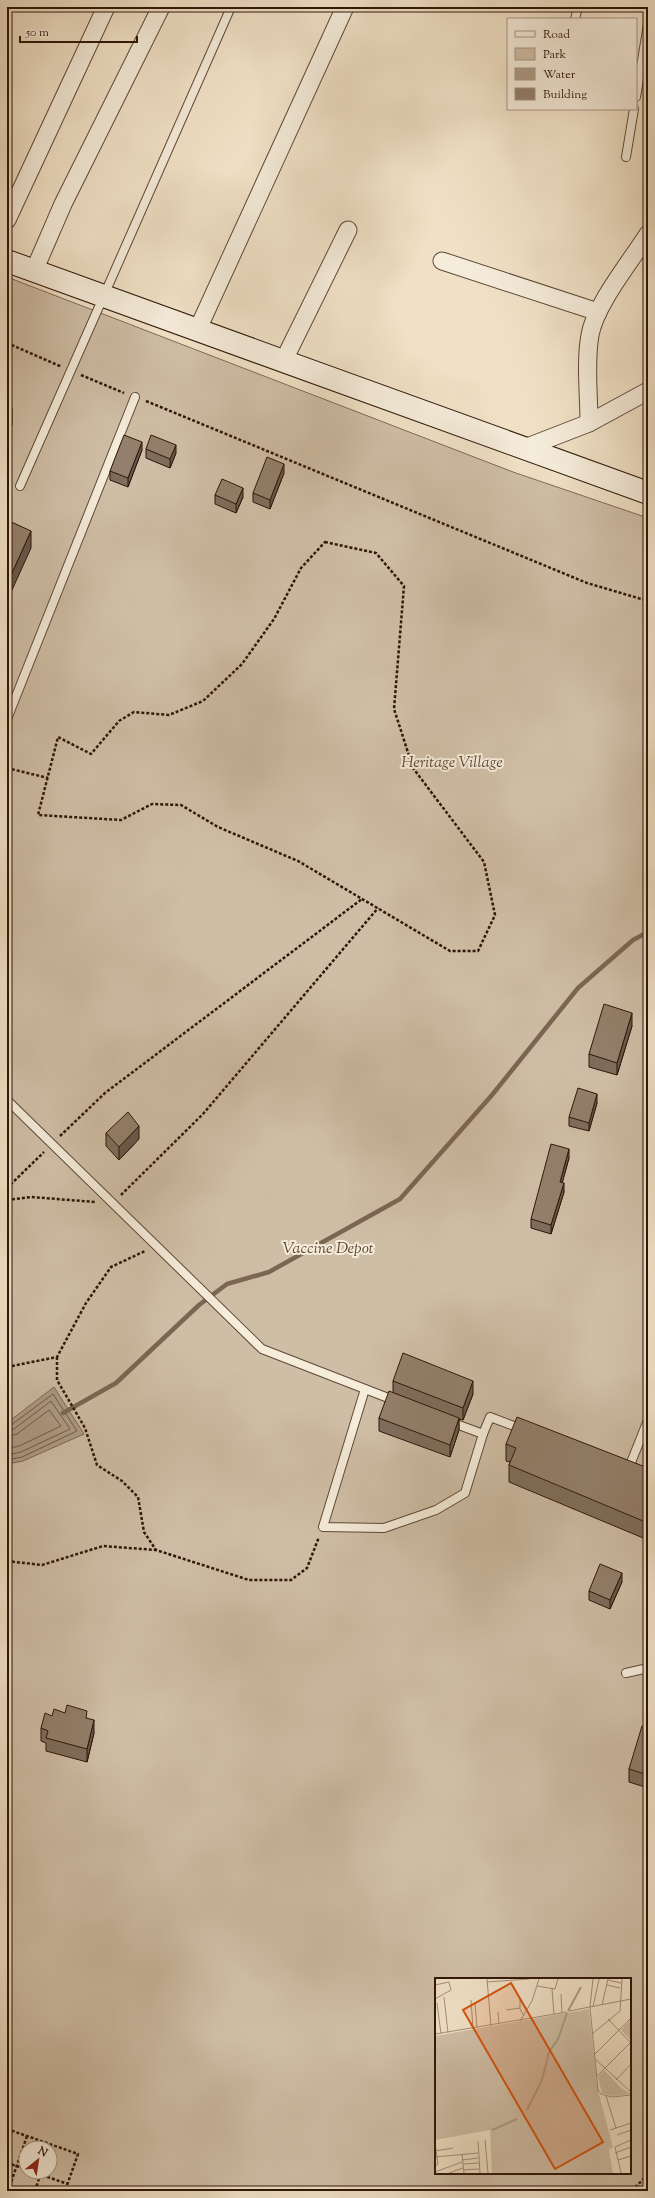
<svg xmlns="http://www.w3.org/2000/svg" width="655" height="2198" viewBox="0 0 655 2198" font-family="'Sorts Mill Goudy',serif">
<style>
.green{fill:#cfbea6;stroke:#7f6a58;fill-rule:evenodd}
.water{fill:#ae9c86;stroke:#7b6654}
.lines{fill:none;stroke-linecap:round;stroke-linejoin:round}
.shore{stroke:#6e5848;stroke-width:1}
.stream{stroke:#7b6654;stroke-width:4.5}
.lane-casing{stroke:#5f4838;stroke-width:10}
.street-casing{stroke:#5f4838;stroke-width:19}
.secondary-casing{stroke:#2f1509;stroke-width:24}
.path{stroke:#2f1509;stroke-width:2.5;stroke-dasharray:3 2;stroke-linecap:butt}
.lane{stroke:#f5ecda;stroke-width:8}
.street{stroke:#f5ecda;stroke-width:17}
.secondary{stroke:#f5ecda;stroke-width:22}
.wall{fill:#7e6d5c;stroke:#2f1509}
.shaded-wall{fill:#67594b;stroke:#2f1509}
.building{fill:#937f6b;stroke:#2f1509}
.labels{text-anchor:middle;dominant-baseline:central;stroke-width:4;stroke-linejoin:round;paint-order:stroke}
.park-label{font-size:16px;font-style:italic;fill:#5f4838;stroke:#f5ecda}
.inset-river{fill:none;stroke:#ae9c86;stroke-width:2}
.inset-road{fill:none;stroke:#a38f7a;stroke-width:1}
.view{fill:#d6520c;fill-opacity:0.15;stroke:#d6520c;stroke-width:2}
.inset-edge{fill:none;stroke:#2f1509;stroke-width:2}
</style>
<rect width="100%" height="100%" fill="#f0e1c6"/>
<filter id="stains"><feTurbulence type="fractalNoise" baseFrequency=".005" numOctaves="4"/><feColorMatrix values="0 0 0 0 .2 0 0 0 0 .09 0 0 0 0 .02 0 0 0 .5 -.17"/></filter>
<radialGradient id="worn" r=".72"><stop offset=".6" stop-color="#630" stop-opacity="0"/><stop offset="1" stop-color="#630" stop-opacity=".3"/></radialGradient>
<path class="green" d="M7,277L513,472L648,518V2191H7ZM436,1979H630V2173H436ZM26,2148H50V2172H26Z"/>
<polygon class="water" points="54,1387 84,1434 23,1461 7,1464 7,1423"/>
<g class="lines">
<g class="shore">
<polyline points="7,1426 11,1425 53,1394 77,1431 22,1457 7,1460"/>
<polyline points="7,1431 14,1429 51,1401 70,1429 21,1452 7,1455"/>
<polyline points="7,1437 17,1434 49,1410 61,1426 19,1446 7,1449"/>
</g>
<polyline class="stream" points="63,1413 116,1383 199,1305 227,1284 269,1272 400,1199 492,1095 578,988 633,940 648,932"/>
<g class="lane-casing">
<g id="lane">
<polyline points="575,19 578,7"/>
<polyline points="636,97 648,24"/>
<polyline points="626,157 634,109"/>
<polyline points="20,486 231,7"/>
<polyline points="7,719 135,397"/>
<polyline points="7,1100 262,1349 396,1401"/>
<polyline points="365,1389 323,1527 384,1528 436,1510 465,1493 483,1434"/>
<polyline points="448,1421 483,1434 490,1417 522,1429"/>
<polyline points="626,1469 628,1470 648,1420"/>
<polyline points="626,1673 648,1668"/>
</g>
</g>
<g class="street-casing">
<g id="street">
<polyline points="7,220 106,7"/>
<polyline points="442,261 598,312"/>
<polyline points="34,271 63,204 161,7"/>
<polyline points="197,331 345,7"/>
<polyline points="283,362 348,230"/>
<path d="M589,423C589,394 585,363 590,335C595,305 631,261 648,234"/>
<polyline points="522,449 589,423 648,391"/>
</g>
</g>
<g class="secondary-casing">
<polyline id="secondary" points="7,261 648,493"/>
</g>
<g class="path">
<polyline points="7,343 62,367"/>
<polyline points="81,375 124,393"/>
<polyline points="146,401 587,583 648,601"/>
<polygon points="325,542 376,553 404,586 394,709 413,768 484,862 495,915 478,951 450,951 298,861 218,827 181,805 152,804 121,820 38,815 58,737 91,754 119,721 134,712 169,715 203,701 242,664 274,619 301,568"/>
<polyline points="7,768 48,778"/>
<polyline points="60,1136 105,1093 362,899"/>
<polyline points="7,1188 44,1152"/>
<polyline points="121,1195 203,1114 378,908"/>
<polyline points="7,1200 31,1197 95,1202"/>
<polyline points="57,1357 57,1380 85,1428 97,1465 122,1481 138,1497 144,1532 156,1550 249,1580 291,1580 307,1568 319,1537"/>
<polyline points="7,1367 57,1357 86,1303 111,1267 145,1251"/>
<polyline points="7,1561 42,1565 103,1546 156,1550"/>
<polyline points="7,2129 78,2154 65,2191"/>
<polyline points="50,2148 51,2144"/>
<polyline points="7,2163 26,2169"/>
<polyline points="33,2172 68,2184"/>
<polyline points="8,2191 27,2136"/>
<polyline points="35,2191 41,2172"/>
<polyline points="632,2191 648,2174"/>
</g>
<use href="#lane" class="lane"/>
<use href="#street" class="street"/>
<use href="#secondary" class="secondary"/>
</g>
<g class="wall">
<polygon points="146,449 176,453 170,468 146,458"/>
<polygon points="142,450 128,487 110,480 110,471"/>
<polygon points="284,473 270,509 253,502 253,493"/>
<polygon points="215,495 243,497 236,513 215,504"/>
<polygon points="632,1026 617,1075 589,1067 589,1054"/>
<polygon points="597,1103 589,1131 569,1126 569,1117"/>
<polygon points="106,1133 139,1139 119,1160 106,1146"/>
<polygon points="569,1158 562,1183 564,1192 551,1234 531,1228 531,1219"/>
<polygon points="393,1381 473,1394 463,1420 459,1419 459,1430 450,1457 379,1431 379,1418 393,1393"/>
<polygon points="506,1444 648,1468 648,1540 509,1482 509,1465 510,1462 506,1461"/>
<polygon points="622,1582 610,1609 589,1600 589,1591"/>
<polygon points="648,1585 648,1608 645,1607 645,1594"/>
<polygon points="87,1718 94,1733 87,1762 46,1751 46,1743 41,1741 41,1728"/>
<polygon points="648,1728 648,1788 629,1782 629,1769"/>
</g>
<g class="shaded-wall">
<polygon points="8,378 8,395 7,397 7,381"/>
<polygon points="12,409 12,425 7,439 7,422"/>
<polygon points="142,442 142,450 128,487 128,478"/>
<polygon points="176,445 176,453 170,468 170,459"/>
<polygon points="284,464 284,473 270,509 270,500"/>
<polygon points="243,488 243,497 236,513 236,504"/>
<polygon points="31,531 31,548 7,601 7,584"/>
<polygon points="632,1013 632,1026 617,1075 617,1063"/>
<polygon points="597,1094 597,1103 589,1131 589,1123"/>
<polygon points="139,1126 139,1139 119,1160 119,1147"/>
<polygon points="569,1149 569,1158 560,1191 560,1182"/>
<polygon points="564,1183 564,1192 551,1234 551,1225"/>
<polygon points="473,1381 473,1394 463,1420 463,1408"/>
<polygon points="459,1418 459,1430 450,1457 450,1445"/>
<polygon points="622,1573 622,1582 610,1609 610,1600"/>
<polygon points="94,1720 94,1733 87,1762 87,1749"/>
</g>
<g class="building">
<polygon points="7,407 12,409 7,422"/>
<polygon points="124,435 142,442 128,478 110,471"/>
<polygon points="151,435 176,445 170,459 146,449"/>
<polygon points="267,457 284,464 270,500 253,493"/>
<polygon points="222,479 243,488 236,504 215,495"/>
<polygon points="7,520 31,531 7,584"/>
<polygon points="604,1004 632,1013 617,1063 589,1054"/>
<polygon points="578,1088 597,1094 589,1123 569,1117"/>
<polygon points="128,1112 139,1126 119,1147 106,1133"/>
<polygon points="551,1144 569,1149 560,1182 564,1183 551,1225 531,1219"/>
<polygon points="403,1353 473,1381 463,1408 393,1381"/>
<polygon points="389,1391 459,1418 450,1445 379,1418"/>
<polygon points="517,1417 648,1468 648,1523 509,1465 516,1448 506,1444"/>
<polygon points="600,1564 622,1573 610,1600 589,1591"/>
<polygon points="648,1585 648,1595 645,1594"/>
<polygon points="67,1705 87,1711 86,1718 94,1720 87,1749 46,1738 48,1731 41,1728 45,1713 52,1716 54,1709 65,1713"/>
<polygon points="642,1726 648,1728 648,1775 629,1769"/>
</g>
<g class="labels">
<g class="park-label">
<text x="452" y="763">Heritage Village</text>
<text x="328" y="1249">Vaccine Depot</text>
</g>
</g>
<g transform="translate(435 1978)">
<rect width="196" height="196" fill="#f0e1c6"/>
<path d="M154,31L163,113L178,169L174,172L178,195H57L55,152L0,162V58ZM196,41V61H195L186,52ZM169,92L186,110L196,116L177,118L167,115L163,99Z" fill="#cfbea6"/>
<path class="inset-river" d="M133,33L146,9M92,132L107,102L114,74L123,61L132,35M57,152L82,141"/>
<path class="inset-road" d="M52,1L56,48M158,1L155,29L163,112L166,116L177,119L196,117M173,2L186,5M52,4L94,1M0,7L14,4L16,12L0,21M172,7L185,10M102,8L120,11L123,1M117,11L119,36M126,16L127,35M9,19L13,55M85,20V31L89,38M36,22L38,51M2,25L6,56M40,25L42,50M167,27L173,1M158,29L164,1M71,32L85,30M134,33L196,21M63,34L64,46M173,41L196,65M85,43L97,23L104,1M0,56L132,34M157,56L185,33L187,1M160,76L196,40M160,81L196,114M162,98L196,64M181,102L196,86M171,118L181,150M175,152L196,145M182,157L196,152M50,162L53,195M43,163L45,195M0,165L3,186L0,188M0,173L18,170M180,175L196,169M27,176L29,195M0,179L43,175M27,182L43,180M183,182L196,178M28,186L44,185M29,192L44,191M0,194L27,184M14,195L28,190M186,195L180,169L196,162"/>
<path class="view" d="M76,5L168,164L120,191L28,32Z"/>
<rect width="196" height="196" class="inset-edge"/>
</g>
<rect width="655" height="2198" fill="none" stroke="#f0e1c6" stroke-width="24"/>
<rect x="8" y="8" width="639" height="2182" fill="none" stroke="#2f1509" stroke-width="2"/>
<rect x="12" y="12" width="631" height="2174" fill="none" stroke="#2f1509"/>
<rect x="507" y="18" width="130" height="92" fill="#f5ecda" stroke="#a69686"/>
<rect x="515" y="31" width="20" height="6" fill="#f5ecda" stroke="#a69686"/>
<text x="543" y="38" font-size="12" fill="#2f1509">Road</text>
<rect x="515" y="48" width="20" height="12" fill="#cfbea6" stroke="#a69686"/>
<text x="543" y="58" font-size="12" fill="#2f1509">Park</text>
<rect x="515" y="68" width="20" height="12" fill="#ae9c86" stroke="#a69686"/>
<text x="543" y="78" font-size="12" fill="#2f1509">Water</text>
<rect x="515" y="88" width="20" height="12" fill="#937f6b" stroke="#a69686"/>
<text x="543" y="98" font-size="12" fill="#2f1509">Building</text>
<g transform="translate(38 2160) rotate(30)"><circle r="19" fill="#f5ecda" stroke="#a69686"/>
<path d="M0-3L7 15L0 10L-7 15Z" fill="#8f2418"/>
<text y="-6" font-size="11" font-weight="bold" text-anchor="middle" fill="#2f1509">N</text>
</g>
<path d="M20 36v6h117v-6" fill="none" stroke="#2f1509" stroke-width="2"/>
<text x="26" y="36" font-size="12" fill="#2f1509" stroke="#f5ecda" stroke-width="3" paint-order="stroke">50 m</text>
<rect width="100%" height="100%" filter="url(#stains)"/>
<rect width="100%" height="100%" fill="url(#worn)"/>
</svg>
